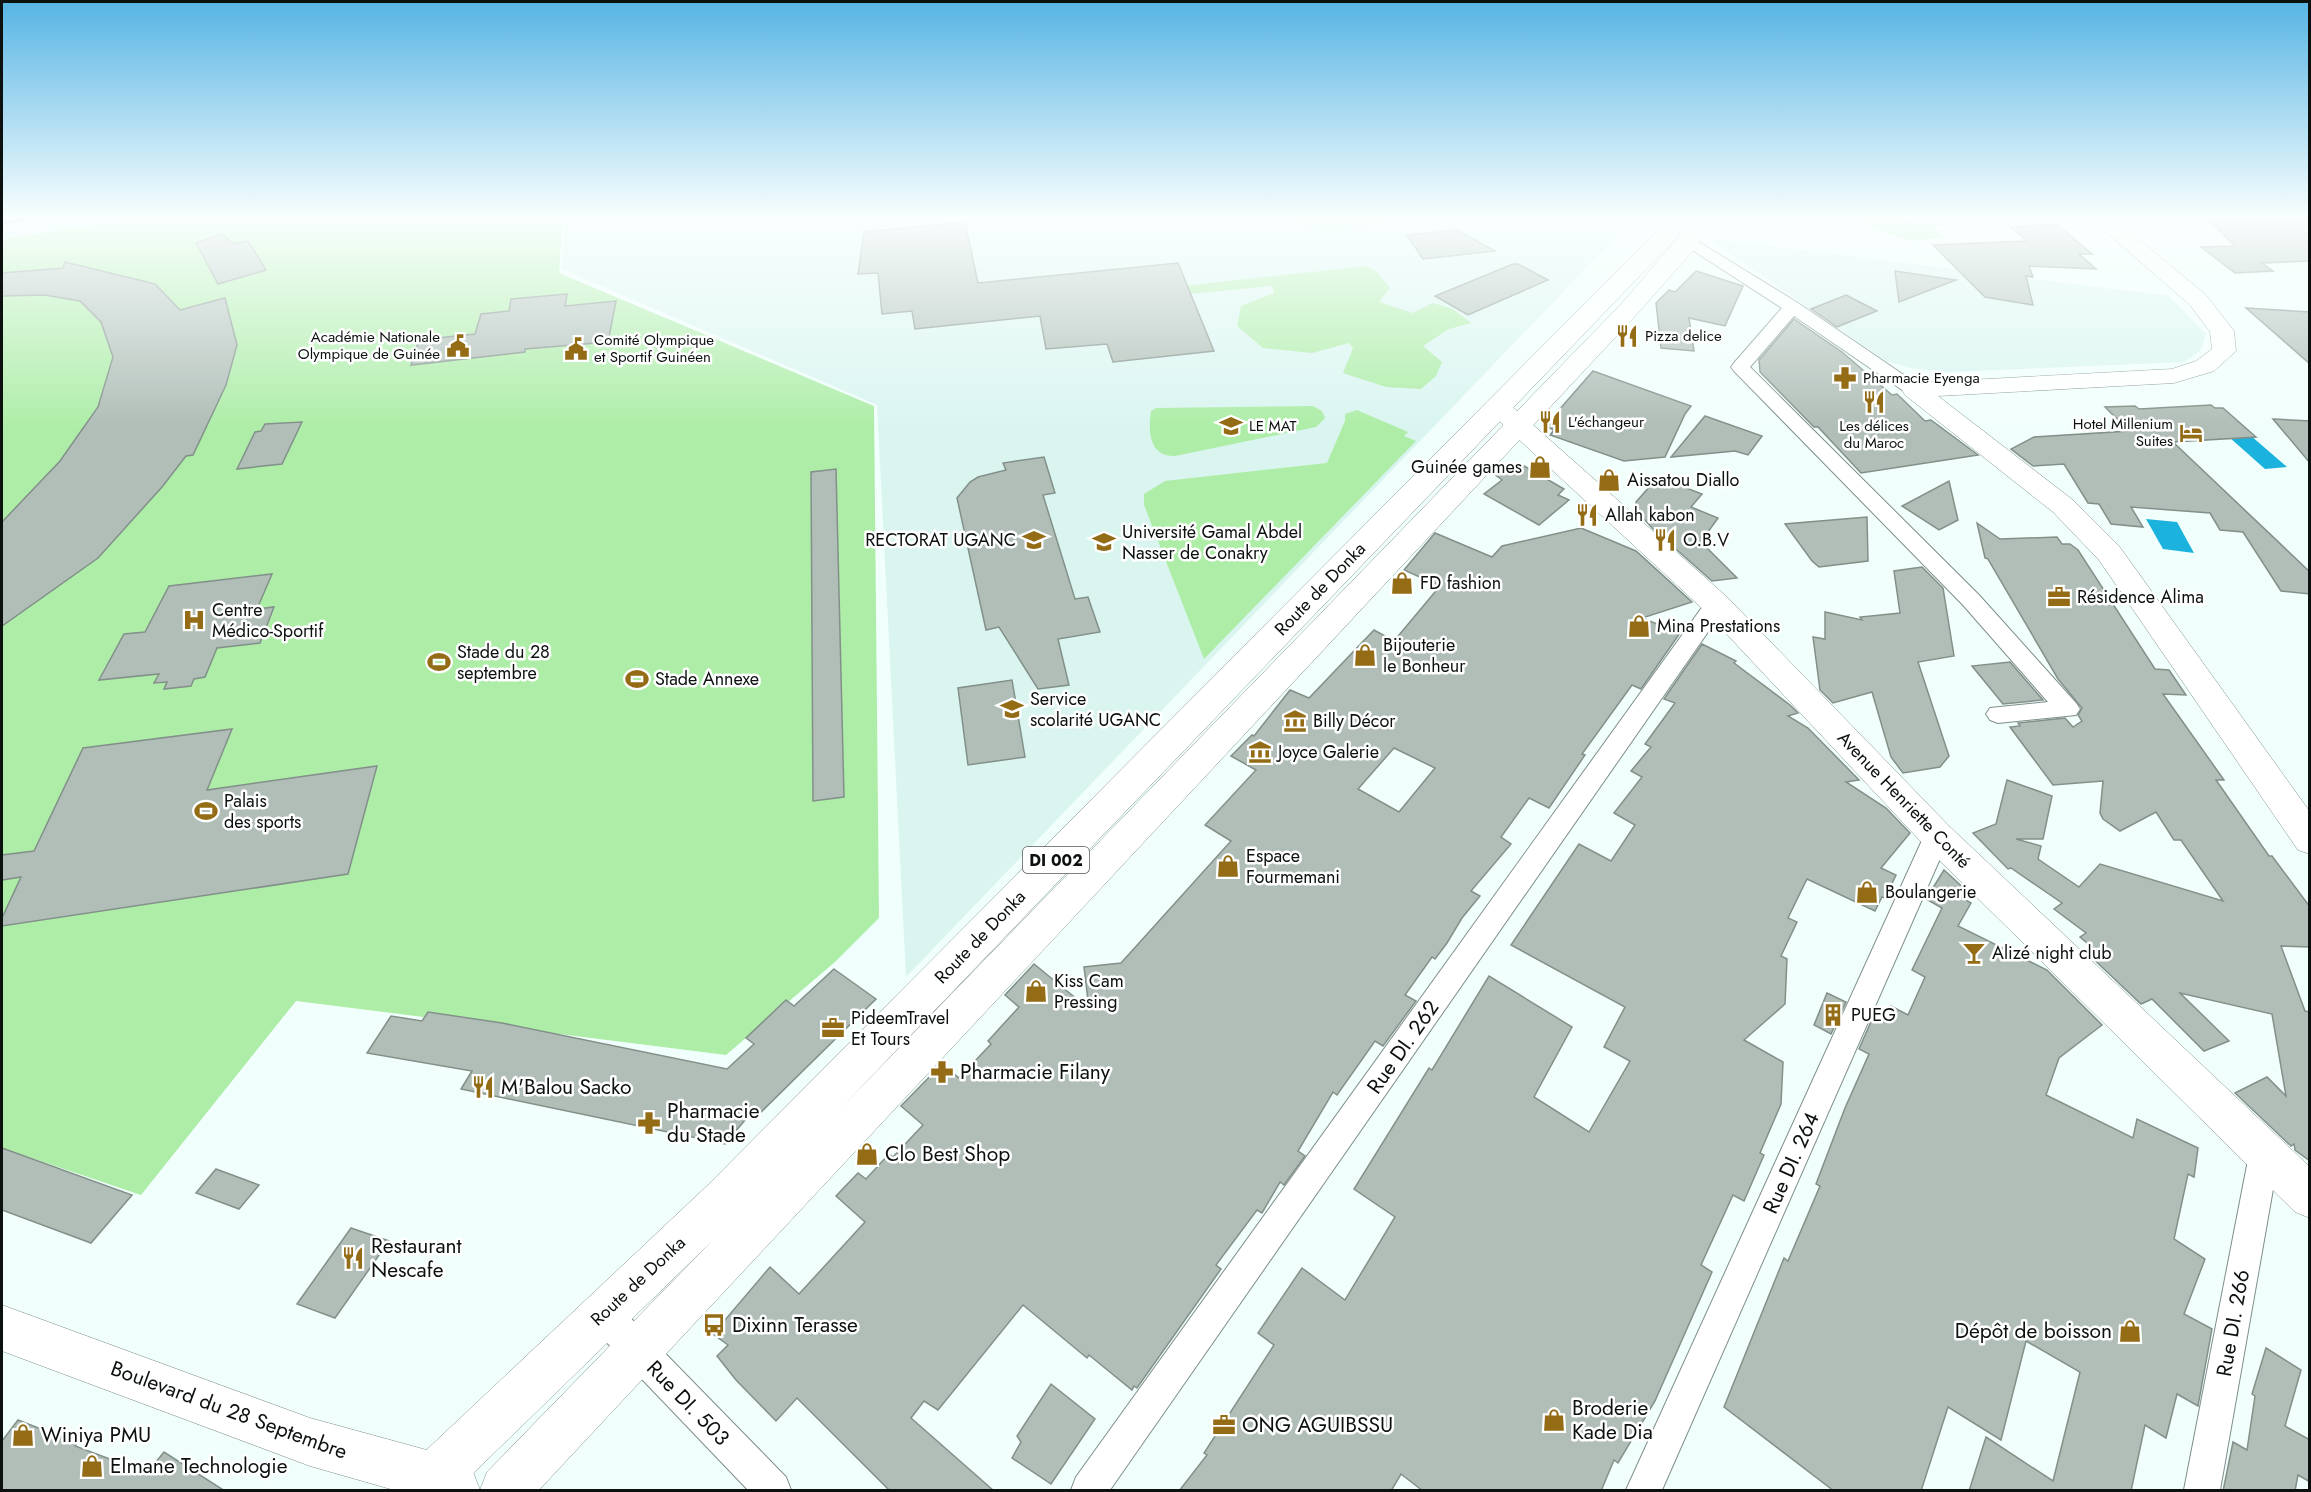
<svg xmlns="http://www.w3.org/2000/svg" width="2311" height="1492" viewBox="0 0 2311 1492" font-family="Jost,sans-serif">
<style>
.built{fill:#daf5f0}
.green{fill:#aeeda8}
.water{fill:#1bb3de}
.building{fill:#b0beb7;stroke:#829089;stroke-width:1.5;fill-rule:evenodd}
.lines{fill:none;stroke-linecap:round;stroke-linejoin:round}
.street-casing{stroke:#7e8e8b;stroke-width:2}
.secondary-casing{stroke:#7e8e8b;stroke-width:1}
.primary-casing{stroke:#7e8e8b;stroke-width:1}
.street{fill:#fff;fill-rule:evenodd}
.secondary{fill:#fff;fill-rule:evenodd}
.primary{fill:#fff;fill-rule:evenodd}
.rail{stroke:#474f4d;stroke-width:3}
.labels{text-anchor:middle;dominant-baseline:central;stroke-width:5;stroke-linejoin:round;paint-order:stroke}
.far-poi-label{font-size:15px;fill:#0c1110;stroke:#fff;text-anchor:start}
.shield{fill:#fff;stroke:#555858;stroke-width:1.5}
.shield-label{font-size:16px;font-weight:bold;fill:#0c1110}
.poi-label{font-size:18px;fill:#0c1110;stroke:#fff;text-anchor:start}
.street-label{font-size:18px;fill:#0c1110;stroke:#fff}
.near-street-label{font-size:21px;fill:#0c1110;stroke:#fff}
.near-poi-label{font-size:21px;fill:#0c1110;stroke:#fff;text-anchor:start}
</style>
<rect width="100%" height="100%" fill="#f1fffc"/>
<g class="built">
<polygon points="2,218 137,218 2,238"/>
<polygon points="565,218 1629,218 1609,244 906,977 877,405 562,269"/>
<polygon points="1715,239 2169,296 2206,334 2200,351 2184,362 1949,372 1911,368 1886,361 1713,242"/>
</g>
<g class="green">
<polygon points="139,218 563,218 559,273 874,406 879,918 835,962 726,1055 296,1001 141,1195 2,1148 2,239"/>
<path d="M1289,218H1408C1374,223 1320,235 1289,218Z"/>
<polygon points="1855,218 1926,218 1942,237 1912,241 1874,229"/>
<polygon points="1367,266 1377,272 1390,288 1379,302 1413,313 1433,303 1453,309 1471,323 1449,329 1423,346 1442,362 1436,376 1421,389 1386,387 1343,373 1353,348 1349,343 1312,353 1263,348 1237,326 1241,306 1274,293 1272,286 1179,295 1174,287"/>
<path d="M1313,406L1322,411L1325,418L1316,427L1175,456C1149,457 1148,431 1151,411L1156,408Z"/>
<polygon points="1357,410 1408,432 1404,436 1416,441 1204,659 1144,505 1144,494 1165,481 1327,463 1345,421 1345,414"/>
</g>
<g class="water">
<polygon points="2250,435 2287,467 2265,469 2229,437"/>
<polygon points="2146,519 2177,522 2194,553 2163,549"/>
</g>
<g class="building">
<polygon points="2206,218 2310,219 2310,261 2262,263 2273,271 2235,273 2201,247 2235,246"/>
<polygon points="965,222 978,283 1178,263 1214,351 1113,362 1107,344 1046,349 1040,316 915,329 912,311 882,314 878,273 858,274 864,232"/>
<polygon points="2057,224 2092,254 2079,254 2096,269 2029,266 2033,277 2026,276 2033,305 1985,297 1933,245 2027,241 2011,227"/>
<polygon points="1457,230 1495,251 1423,259 1407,235"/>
<polygon points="222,234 234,244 248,241 266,270 218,284 196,243"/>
<polygon points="65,262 155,284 180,310 225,298 237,345 226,385 193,455 186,456 162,487 98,558 2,626 2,522 60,461 98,407 113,357 101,322 80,301 45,295 2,296 2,273 63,268"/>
<polygon points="1513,264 1518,264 1548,280 1468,315 1435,296"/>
<polygon points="1696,271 1743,286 1725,326 1689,318 1694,351 1661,348 1656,303 1669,290 1675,292"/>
<polygon points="1895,271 1956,280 1899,302"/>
<polygon points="567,294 565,306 616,301 608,342 525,349 525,352 411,365 419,340 475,334 481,314 509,311 511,299"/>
<polygon points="1846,295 1877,311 1837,327 1811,309"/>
<polygon points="2246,308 2310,312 2310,364"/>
<polygon points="1794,319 1842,352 1892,395 1897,394 1925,421 1931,420 1978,455 1861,473 1818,427 1814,427 1760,372 1759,360"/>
<polygon points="1593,371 1691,406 1685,414 1665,457 1624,461 1550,435 1554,430 1545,426"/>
<polygon points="2211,405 2215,408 2223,408 2256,437 2173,442 2310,572 2310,594 2281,591 2243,532 2220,530 2210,513 2131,507 2143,527 2111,524 2099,504 2088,503 2064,464 2033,466 2011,449 2034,437 2129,431 2105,407 2135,406 2139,409"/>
<polygon points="1705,416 1762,436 1748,455 1735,451 1671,457"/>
<polygon points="2273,419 2310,421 2310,463"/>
<polygon points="302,422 282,464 237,469 255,432 261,431 265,424"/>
<polygon points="1044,457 1055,493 1043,495 1075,599 1088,597 1100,632 1058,639 1069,685 1038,689 999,627 986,630 957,498 970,482 978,477 1006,470 1003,463"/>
<polygon points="1519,463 1564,489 1558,495 1569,500 1539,525 1484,494 1502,480 1493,473"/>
<polygon points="836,469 844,797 813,801 811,472"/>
<polygon points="1658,477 1702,494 1691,507 1718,518 1697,547 1705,546 1737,578 1712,581 1652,528 1636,510 1636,502"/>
<polygon points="1949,481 1958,520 1939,530 1902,506"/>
<polygon points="1867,517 1868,561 1819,567 1812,561 1785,524"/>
<polygon points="1977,523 2000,539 2057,537 2062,544 2070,544 2078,550 2155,669 2169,670 2186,695 2163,694 2224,780 2216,780 2269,856 2272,856 2310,907 2310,947 2281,946 2305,1011 2310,1012 2310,1161 2295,1150 2294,1144 2291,1146 2235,1093 2267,1077 2286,1096 2272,1014 2180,993 2229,1041 2204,1051 2152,999 2141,1004 2086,952 2093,948 2080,937 2086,933 2054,909 2062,903 2011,868 2008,869 1973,833 1996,824 2007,780 2052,796 2043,839 2016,839 2041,846 2038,859 2079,887 2100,864 2223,901 2181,840 2174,840 2156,812 2120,831 2103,819 2100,813 2103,781 2053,785 2010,727 2020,726 2018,723 2065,718 2073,727 2082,721 2078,715 2082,708 2058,679 1988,559 1985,558"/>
<path d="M1581,528L1636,551L1692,602L1642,618L1680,633L1641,689L1632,685L1582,754L1585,755L1549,808L1529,798L1501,837L1511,844L1471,891L1480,896L1462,918L1447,943L1435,959L1432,957L1405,995L1416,1001L1383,1046L1375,1041L1337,1095L1333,1092L1298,1151L1305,1156L1284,1185L1280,1182L1262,1213L1257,1210L1216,1265L1221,1269L1137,1388L1134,1386L1132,1390L1089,1355L1087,1358L1023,1305L938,1410L924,1401L911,1418L994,1491H890L797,1398L776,1421L736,1380L717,1356L728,1345L713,1334L770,1267L799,1294L865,1222L836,1196L858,1173L866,1179L889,1154L893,1157L923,1125L901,1106L942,1064L959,1078L991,1044L988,1041L1019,1007L1005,995L1034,964L1089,1009L1084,967L1121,963L1231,841L1205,825L1256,770L1231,756L1252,735L1254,736L1290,690L1309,698L1374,630L1394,641L1440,586L1404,570L1435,533L1492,557L1502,546ZM1394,748L1435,768L1399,812L1358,789Z"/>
<polygon points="1922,567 1943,588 1954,656 1918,662 1949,756 1940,767 1903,773 1891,757 1872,692 1833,703 1820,690 1813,637 1825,639 1825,612 1862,620 1860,617 1900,613 1894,571"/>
<polygon points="272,574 257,609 274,607 260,643 217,648 205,677 194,679 191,686 164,689 167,682 154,683 159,674 99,680 124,634 145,632 169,586"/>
<polygon points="1702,644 1736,661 1734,663 1790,705 1798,713 1788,716 1808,728 1859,780 1846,782 1886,808 1910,833 1881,868 1896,875 1885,898 1882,897 1875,911 1807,879 1788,918 1797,922 1781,956 1787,959 1785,1004 1744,1040 1783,1062 1781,1104 1760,1153 1764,1155 1744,1201 1733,1195 1701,1265 1712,1272 1655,1401 1618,1463 1614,1460 1601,1491 1423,1491 1401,1474 1391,1491 1179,1491 1207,1455 1204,1453 1274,1345 1258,1333 1302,1268 1345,1300 1395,1217 1354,1189 1429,1068 1432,1070 1489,976 1572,1027 1534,1097 1589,1132 1630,1061 1604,1047 1625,1007 1511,945 1579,844 1611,861 1635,825 1614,813 1642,777 1631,771 1651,747 1645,744 1675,703 1664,699"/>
<polygon points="2010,662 2043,700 2003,704 1972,666"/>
<polygon points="1012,680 1025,757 968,765 958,688"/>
<polygon points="232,729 207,790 377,766 348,874 2,926 2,918 21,877 2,880 2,855 34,851 83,748"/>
<polygon points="1944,870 1967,891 1962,898 1971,903 1958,926 2047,970 2102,1025 2059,1058 2046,1095 2133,1138 2137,1119 2198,1148 2194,1177 2188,1174 2174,1239 2205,1259 2184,1314 2212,1329 2198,1406 2177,1394 2166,1438 2145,1425 2131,1491 1969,1491 1986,1437 2053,1481 2080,1372 2026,1341 2001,1440 1948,1407 1921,1491 1834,1491 1724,1407 1784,1258 1788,1261 1820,1186 1816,1184 1845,1108 1869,1054 1859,1049 1873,1017 1884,1022 1891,1006 1908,1015 1925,977 1912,970 1942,908 1926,899"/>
<polygon points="834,969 876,999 756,1117 751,1113 725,1144 461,1089 472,1071 367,1053 391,1016 422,1021 428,1012 502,1023 727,1069 754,1044 746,1038 786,1000 794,1006"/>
<polygon points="1827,993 1846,1002 1831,1034 1814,1025"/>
<polygon points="2,1148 132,1195 91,1243 2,1210"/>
<polygon points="216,1169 259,1185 239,1209 196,1193"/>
<polygon points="351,1228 389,1241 335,1318 297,1304"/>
<polygon points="2266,1348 2301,1370 2285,1426 2310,1440 2310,1482 2298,1475 2295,1491 2223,1491 2233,1442 2247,1450 2255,1396 2252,1394"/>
<polygon points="1051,1384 1095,1419 1051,1484 1012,1458 1021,1442 1017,1436"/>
<polygon points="18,1420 77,1443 75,1446 147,1473 164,1452 225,1491 2,1491 2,1441"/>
</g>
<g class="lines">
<g class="street-casing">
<g id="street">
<path d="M1900,218H1965C1957,226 1906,227 1900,218Z"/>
<polygon points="1689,236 1798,303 1920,386 1923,390 1920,394 1908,394 1794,316 1750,367 1979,595 2076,703 2080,709 2076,715 1998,723 1990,720 1986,714 1990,708 2048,702 1963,605 1734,371 1731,367 1734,363 1782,308 1683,244 1681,241"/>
<polygon points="1716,597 1724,599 1727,604 1724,609 1110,1490 1071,1490 1076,1477 1708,599"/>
<polygon points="1937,826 1946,829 1950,836 1662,1490 1626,1490 1924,836 1928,829"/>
<polygon points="2264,1140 2275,1144 2279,1155 2220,1490 2184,1490 2249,1155 2253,1144"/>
<polygon points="603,1297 615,1302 786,1477 791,1490 748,1490 591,1326 586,1314 591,1302"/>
</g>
</g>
<g class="secondary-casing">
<g id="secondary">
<polygon points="2090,218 2113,218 2206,295 2234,331 2236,351 2214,371 2174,383 1938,396 2073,500 2119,546 2310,812 2310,854 2298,850 2099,560 2053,512 1905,395 1902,390 1905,385 1914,383 2172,369 2196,361 2212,349 2210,332 2190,305"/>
<polygon points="1497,398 1506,401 1727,597 1949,826 2310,1167 2310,1218 2295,1212 1925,846 1705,611 1488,411 1484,406 1488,401"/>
<polygon points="2,1305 310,1418 434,1452 473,1472 480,1490 394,1490 310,1466 2,1351"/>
</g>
</g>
<g class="primary-casing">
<polygon id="primary" points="1668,218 1689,218 1676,238 839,1110 1622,303 1695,218 1716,218 1690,254 1638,313 539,1490 480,1490 487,1472 712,1241 456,1490 396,1490 403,1472 708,1185 1660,228"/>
</g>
<use href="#street" class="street"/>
<use href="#secondary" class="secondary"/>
<use href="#primary" class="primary"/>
<polyline class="rail" points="2,223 30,218"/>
</g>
<linearGradient id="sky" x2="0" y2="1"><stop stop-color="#56b4e4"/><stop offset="0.51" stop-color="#f9fffe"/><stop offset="1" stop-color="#f9fffe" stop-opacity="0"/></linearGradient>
<rect width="2311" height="427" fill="url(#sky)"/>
<defs>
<g id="restaurant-bare" transform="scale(1.8)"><path d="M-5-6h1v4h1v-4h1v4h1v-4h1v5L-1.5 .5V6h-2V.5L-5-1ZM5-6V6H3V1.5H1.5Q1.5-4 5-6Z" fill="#936c15" stroke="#fff" stroke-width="2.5" paint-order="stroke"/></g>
<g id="civic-bare" transform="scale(1.8)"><path d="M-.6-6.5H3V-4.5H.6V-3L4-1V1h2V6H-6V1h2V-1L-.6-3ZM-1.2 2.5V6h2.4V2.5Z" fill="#936c15" stroke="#fff" stroke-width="2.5" paint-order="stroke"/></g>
<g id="pharmacy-bare" transform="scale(1.8)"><path d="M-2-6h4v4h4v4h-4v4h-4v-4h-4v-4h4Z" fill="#936c15" stroke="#fff" stroke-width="2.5" paint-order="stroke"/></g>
<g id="university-bare" transform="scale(1.8)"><path d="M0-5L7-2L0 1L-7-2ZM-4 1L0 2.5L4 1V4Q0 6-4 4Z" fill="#936c15" stroke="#fff" stroke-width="2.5" paint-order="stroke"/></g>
<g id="hotel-bare" transform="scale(1.8)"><path d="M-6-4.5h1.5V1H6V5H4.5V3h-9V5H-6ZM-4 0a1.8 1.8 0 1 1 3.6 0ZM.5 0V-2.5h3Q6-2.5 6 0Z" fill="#936c15" stroke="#fff" stroke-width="2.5" paint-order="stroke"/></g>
<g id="shop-bare" transform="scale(1.8)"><path d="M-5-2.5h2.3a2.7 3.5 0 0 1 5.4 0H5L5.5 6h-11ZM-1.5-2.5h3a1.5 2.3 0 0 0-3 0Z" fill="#936c15" stroke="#fff" stroke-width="2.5" paint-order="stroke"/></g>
<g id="office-bare" transform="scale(1.8)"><path d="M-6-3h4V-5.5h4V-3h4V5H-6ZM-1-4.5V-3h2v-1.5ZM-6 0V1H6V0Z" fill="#936c15" stroke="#fff" stroke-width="2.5" paint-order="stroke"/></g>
<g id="hospital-bare" transform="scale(1.8)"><path d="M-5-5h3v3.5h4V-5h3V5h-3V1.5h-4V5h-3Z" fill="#936c15" stroke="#fff" stroke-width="2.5" paint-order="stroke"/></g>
<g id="stadium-bare" transform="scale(1.8)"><path d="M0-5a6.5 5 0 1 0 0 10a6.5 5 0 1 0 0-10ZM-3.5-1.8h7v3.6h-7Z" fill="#936c15" stroke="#fff" stroke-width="2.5" paint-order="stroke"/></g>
<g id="museum-bare" transform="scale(1.8)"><path d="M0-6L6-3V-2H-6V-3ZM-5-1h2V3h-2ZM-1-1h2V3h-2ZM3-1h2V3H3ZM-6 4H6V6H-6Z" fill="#936c15" stroke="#fff" stroke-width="2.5" paint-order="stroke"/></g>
<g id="bar-bare" transform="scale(1.8)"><path d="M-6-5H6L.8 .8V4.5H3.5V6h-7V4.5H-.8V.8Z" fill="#936c15" stroke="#fff" stroke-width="2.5" paint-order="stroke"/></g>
<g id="building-bare" transform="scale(1.8)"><path d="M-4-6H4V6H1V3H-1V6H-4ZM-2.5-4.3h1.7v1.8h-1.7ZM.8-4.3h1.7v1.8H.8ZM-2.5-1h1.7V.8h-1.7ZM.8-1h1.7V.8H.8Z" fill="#936c15" stroke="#fff" stroke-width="2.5" paint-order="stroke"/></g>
<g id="bus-bare" transform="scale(1.8)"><path d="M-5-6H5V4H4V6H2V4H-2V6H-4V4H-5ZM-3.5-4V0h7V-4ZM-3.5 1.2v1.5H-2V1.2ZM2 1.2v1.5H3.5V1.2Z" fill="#936c15" stroke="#fff" stroke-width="2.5" paint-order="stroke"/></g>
</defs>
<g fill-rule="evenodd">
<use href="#restaurant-bare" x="1627" y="336"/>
<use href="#civic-bare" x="458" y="346"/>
<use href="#civic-bare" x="576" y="349"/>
<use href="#pharmacy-bare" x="1845" y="378"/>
<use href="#restaurant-bare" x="1874" y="402"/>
<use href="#restaurant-bare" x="1550" y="422"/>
<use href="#university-bare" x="1231" y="426"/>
<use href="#hotel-bare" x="2191" y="433"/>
<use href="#shop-bare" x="1540" y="467"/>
<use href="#shop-bare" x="1609" y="480"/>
<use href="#restaurant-bare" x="1587" y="515"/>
<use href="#university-bare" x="1034" y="540"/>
<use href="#restaurant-bare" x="1665" y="540"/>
<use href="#university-bare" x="1104" y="542"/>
<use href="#shop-bare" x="1402" y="583"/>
<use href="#office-bare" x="2059" y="597"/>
<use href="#hospital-bare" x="194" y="620"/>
<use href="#shop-bare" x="1639" y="626"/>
<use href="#shop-bare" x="1365" y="655"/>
<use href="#stadium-bare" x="439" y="662"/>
<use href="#stadium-bare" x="637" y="679"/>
<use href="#university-bare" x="1012" y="709"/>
<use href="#museum-bare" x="1295" y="721"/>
<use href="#museum-bare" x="1260" y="752"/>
<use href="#stadium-bare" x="206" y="811"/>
<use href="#shop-bare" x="1228" y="866"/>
<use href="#shop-bare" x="1867" y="892"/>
<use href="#bar-bare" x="1974" y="953"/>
<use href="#shop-bare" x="1036" y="991"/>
<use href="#building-bare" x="1833" y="1015"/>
<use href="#office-bare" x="833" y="1028"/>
<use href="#pharmacy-bare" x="942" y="1072"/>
<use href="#restaurant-bare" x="483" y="1087"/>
<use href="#pharmacy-bare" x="649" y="1123"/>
<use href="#shop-bare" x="867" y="1154"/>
<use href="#restaurant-bare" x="353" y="1258"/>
<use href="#bus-bare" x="714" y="1325"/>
<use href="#shop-bare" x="2130" y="1331"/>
<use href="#shop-bare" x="1554" y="1420"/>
<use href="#office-bare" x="1224" y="1425"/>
<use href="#shop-bare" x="23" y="1435"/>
<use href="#shop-bare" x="92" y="1466"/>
</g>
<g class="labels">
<g class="far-poi-label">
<text x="1645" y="336">Pizza delice</text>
<text x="440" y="337" text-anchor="end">Académie Nationale<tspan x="440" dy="17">Olympique de Guinée</tspan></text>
<text x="594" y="340">Comité Olympique<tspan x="594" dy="17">et Sportif Guinéen</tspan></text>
<text x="1863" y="378">Pharmacie Eyenga</text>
<text x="1568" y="422">L'échangeur</text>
<text x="2173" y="424" text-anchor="end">Hotel Millenium<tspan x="2173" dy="17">Suites</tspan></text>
<text x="1249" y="426">LE MAT</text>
<text x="1874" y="426" text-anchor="middle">Les délices<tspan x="1874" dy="17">du Maroc</tspan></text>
</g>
<rect class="shield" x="1023" y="847" width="66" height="26" rx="4.5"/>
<g class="shield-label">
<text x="1056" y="860">DI 002</text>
</g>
<g class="poi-label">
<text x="1522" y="467" text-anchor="end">Guinée games</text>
<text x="1627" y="480">Aissatou Diallo</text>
<text x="1605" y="515">Allah kabon</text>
<text x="1122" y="532">Université Gamal Abdel<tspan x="1122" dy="21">Nasser de Conakry</tspan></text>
<text x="1016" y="540" text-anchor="end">RECTORAT UGANC</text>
<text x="1683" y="540">O.B.V</text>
<text x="1420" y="583">FD fashion</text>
<text x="2077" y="597">Résidence Alima</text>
<text x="212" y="610">Centre<tspan x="212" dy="21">Médico-Sportif</tspan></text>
<text x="1657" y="626">Mina Prestations</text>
<text x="1383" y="645">Bijouterie<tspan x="1383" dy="21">le Bonheur</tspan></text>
<text x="457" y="652">Stade du 28<tspan x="457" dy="21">septembre</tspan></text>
<text x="655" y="679">Stade Annexe</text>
<text x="1030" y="699">Service<tspan x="1030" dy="21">scolarité UGANC</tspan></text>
<text x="1313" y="721">Billy Décor</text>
<text x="1278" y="752">Joyce Galerie</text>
<text x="224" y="801">Palais<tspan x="224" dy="21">des sports</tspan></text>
<text x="1246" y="856">Espace<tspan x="1246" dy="21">Fourmemani</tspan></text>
<text x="1885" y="892">Boulangerie</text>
<text x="1992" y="953">Alizé night club</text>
<text x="1054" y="981">Kiss Cam<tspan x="1054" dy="21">Pressing</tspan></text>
<text x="1851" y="1015">PUEG</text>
<text x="851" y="1018">PideemTravel<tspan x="851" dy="21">Et Tours</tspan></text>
</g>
<g class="street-label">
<text transform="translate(1320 589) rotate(-46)">Route de Donka</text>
<text transform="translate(1904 800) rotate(46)">Avenue Henriette Conté</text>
<text transform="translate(980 937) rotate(-46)">Route de Donka</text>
<text transform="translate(638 1281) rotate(-43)">Route de Donka</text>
</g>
<g class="near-street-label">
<text transform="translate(1403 1047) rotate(-55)">Rue DI. 262</text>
<text transform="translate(1791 1163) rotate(-66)">Rue DI. 264</text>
<text transform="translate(2233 1323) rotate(-80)">Rue DI. 266</text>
<text transform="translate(688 1403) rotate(46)">Rue DI. 503</text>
<text transform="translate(229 1410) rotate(20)">Boulevard du 28 Septembre</text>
</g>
<g class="near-poi-label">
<text x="960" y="1072">Pharmacie Filany</text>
<text x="501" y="1087">M'Balou Sacko</text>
<text x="667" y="1111">Pharmacie<tspan x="667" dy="24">du Stade</tspan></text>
<text x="885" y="1154">Clo Best Shop</text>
<text x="371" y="1246">Restaurant<tspan x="371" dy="24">Nescafe</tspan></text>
<text x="732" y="1325">Dixinn Terasse</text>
<text x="2112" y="1331" text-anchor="end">Dépôt de boisson</text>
<text x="1572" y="1408">Broderie<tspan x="1572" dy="24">Kade Dia</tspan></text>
<text x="1242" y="1425">ONG AGUIBSSU</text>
<text x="41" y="1435">Winiya PMU</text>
<text x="110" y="1466">Elmane Technologie</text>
</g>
</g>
<rect width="2311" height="1492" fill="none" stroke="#0c1110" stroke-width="6"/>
</svg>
